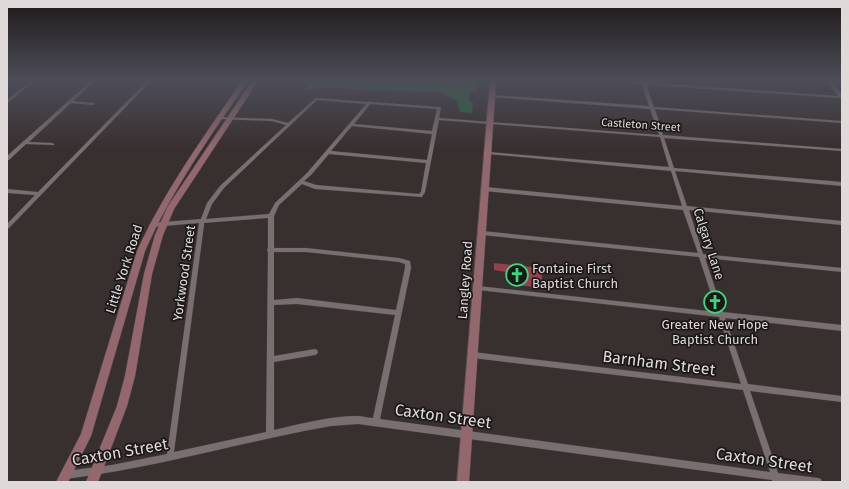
<svg xmlns="http://www.w3.org/2000/svg" width="849" height="489" viewBox="0 0 849 489" font-family="'Fira Sans',sans-serif">
<style>
.green{fill:#246a40}
.building{fill:#973f4d}
.lines{fill:none;stroke-linecap:round;stroke-linejoin:round}
.street-casing{stroke:#554d4d;stroke-width:0.5}
.secondary-casing{stroke:#554d4d;stroke-width:1}
.street{fill:#7a6f70;fill-rule:evenodd}
.secondary{fill:#94676e;fill-rule:evenodd}
.labels{text-anchor:middle;dominant-baseline:central;stroke-width:3.5;stroke-linejoin:round;paint-order:stroke}
.far-street-label{font-size:11px;fill:#dfd9d9;stroke:#1c1818}
.street-label{font-size:13px;fill:#dfd9d9;stroke:#1c1818}
.poi-label{font-size:13px;fill:#dfd9d9;stroke:#1c1818;text-anchor:start}
.near-street-label{font-size:16px;fill:#dfd9d9;stroke:#1c1818}
</style>
<rect width="100%" height="100%" fill="#382f2f"/>
<polygon class="green" points="308,81 471,81 478,82 477,92 470,92 469,102 473,102 472,113 460,112 456,100 438,92 361,90 330,87 304,90 308,85 298,84 299,82 306,82"/>
<polygon class="building" points="494,263 542,268 542,284 534,283 534,287 516,285 516,277 506,276 506,272 494,270"/>
<g class="lines">
<g class="street-casing">
<g id="street">
<polygon points="31,81 35,81 7,103 7,100"/>
<polygon points="91,81 95,81 73,101 93,103 94,103 94,105 71,103 29,142 52,143 54,144 54,145 26,144 9,160 7,160 7,156"/>
<polygon points="147,81 151,81 9,228 7,229 7,224 35,195 7,193 7,189 38,192"/>
<path d="M607,81H621L641,82V81H645V82L838,96L827,81H831L842,95V99L840,98L646,85L654,107L842,121V123L655,109L663,135L842,149V151L664,138L674,168L842,182V186L675,171L687,206L842,221V225L689,210L703,254L842,268V272L705,258L723,312L842,325V331L725,318L748,384L842,396V402L750,391L778,473L818,478L821,479L822,482H789L781,481V482H773L772,480L358,424L331,426L304,431C225,447 146,469 66,479L63,478L62,475L63,472L66,471L112,465L167,454L199,223L152,227L149,225L152,223L201,219L207,203L220,186L286,125L272,121L220,119H219V117L272,119L288,123L316,98L367,102L369,101L371,102L439,107L441,108L439,118L659,135L650,109L492,97L490,96L492,95L649,106L642,84L609,82ZM317,100L366,104L361,110L307,173L275,203L269,214L206,219L212,204L224,188ZM370,104L437,109L432,131L354,124L364,112ZM439,120L660,137L669,167L488,152L486,153L488,154L671,171L682,206L485,187L483,189L485,191L683,210L698,253L482,231L479,233L482,235L699,257L717,312L478,286H476L475,288L476,290H478L719,317L741,384L473,352L471,353L470,355L471,357L473,358L743,390L770,472L380,419L411,268L410,261L399,258L306,248H274V216L279,205L302,184L315,189L422,197L425,192ZM352,126L432,134L427,160L331,151ZM329,154L426,163L421,192L419,194L316,185L304,181L311,175ZM268,218V248L267,250L268,252L266,432L174,452L204,225V223ZM274,252H306L399,262L405,264V268L396,310L297,298L274,300ZM297,304L395,315L373,418C368,418 362,416 357,416C332,416 299,424 274,430V362L315,355L317,354L318,352L317,350L315,349L274,356V305Z"/>
</g>
</g>
<g class="secondary-casing">
<g id="secondary">
<path d="M242,81H248C210,136 172,190 145,251L91,436L68,482H56L81,434L137,251C165,190 204,136 242,81Z"/>
<polygon points="252,81 258,81 174,209 163,235 152,274 135,376 127,406 98,482 86,482 117,406 125,376 144,274 155,235 168,206"/>
<polygon points="490,81 496,81 469,482 457,482"/>
</g>
</g>
<use href="#street" class="street"/>
<use href="#secondary" class="secondary"/>
</g>
<linearGradient id="sky" x2="0" y2="1"><stop stop-color="#1f1a1a"/><stop offset="0.54" stop-color="#4d4d58"/><stop offset="1" stop-color="#4d4d58" stop-opacity="0"/></linearGradient>
<rect width="849" height="149" fill="url(#sky)"/>
<defs>
<g id="church-ring" transform="scale(1.15)"><circle r="9.5" fill="#1c1818" stroke="#39d87f" stroke-width="1.5"/><path d="M-1.2-6h2.4v3.5h3.3v2.4h-3.3V6h-2.4V-.1h-3.3v-2.4h3.3Z" fill="#39d87f"/></g>
</defs>
<g fill-rule="evenodd">
<use href="#church-ring" x="517" y="275"/>
<use href="#church-ring" x="715" y="302"/>
</g>
<g class="labels">
<g class="far-street-label">
<text transform="translate(641 125) rotate(4)">Castleton Street</text>
</g>
<g class="street-label">
<text transform="translate(709 244) rotate(72)">Calgary Lane</text>
<text transform="translate(124 269) rotate(-72)">Little York Road</text>
<text transform="translate(184 273) rotate(-82)">Yorkwood Street</text>
<text transform="translate(465 280) rotate(-86)">Langley Road</text>
</g>
<g class="poi-label">
<text x="532" y="268">Fontaine First<tspan x="532" dy="15">Baptist Church</tspan></text>
<text x="715" y="324" text-anchor="middle">Greater New Hope<tspan x="715" dy="15">Baptist Church</tspan></text>
</g>
<g class="near-street-label">
<text transform="translate(659 363) rotate(7)">Barnham Street</text>
<text transform="translate(443 416) rotate(8)">Caxton Street</text>
<text transform="translate(120 452) rotate(-10)">Caxton Street</text>
<text transform="translate(764 460) rotate(8)">Caxton Street</text>
</g>
</g>
<rect width="849" height="489" fill="none" stroke="#dfd9d9" stroke-width="16"/>
</svg>
